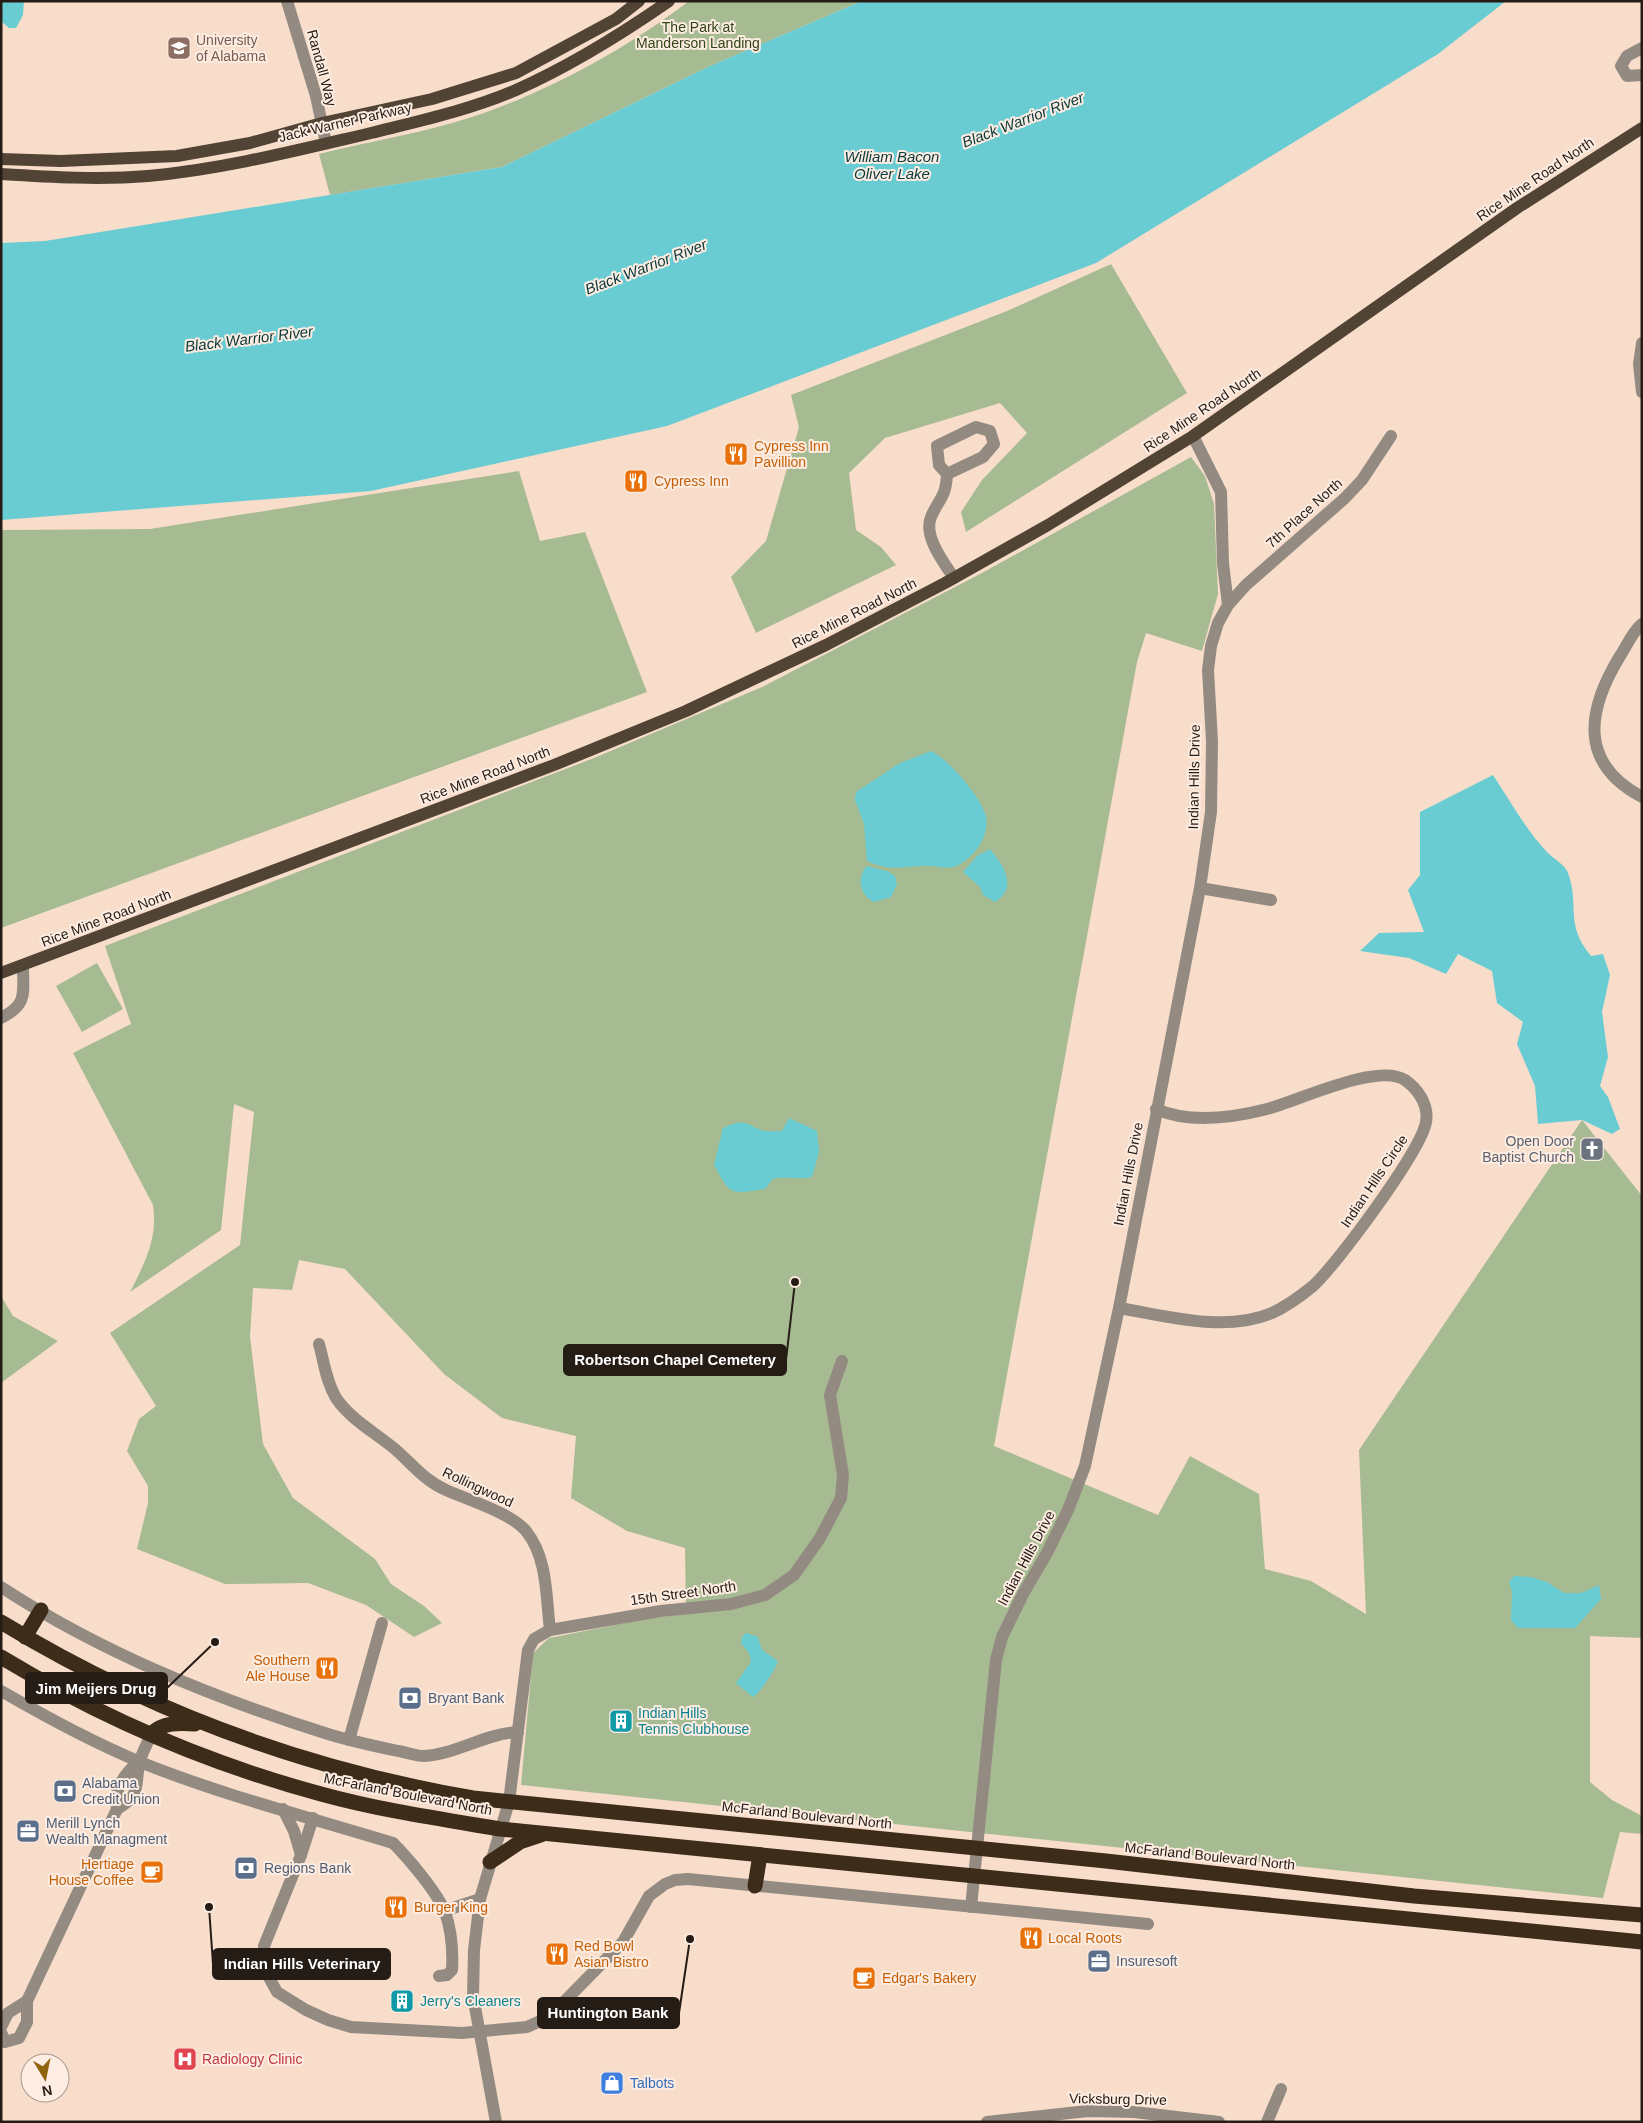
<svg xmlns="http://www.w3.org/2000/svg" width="1643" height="2123" font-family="Arial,sans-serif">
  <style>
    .green { fill: #a7bb92 }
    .water { fill: #69ccd3 }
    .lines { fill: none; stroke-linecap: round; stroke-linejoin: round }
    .minor { stroke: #938b81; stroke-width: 12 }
    .major { stroke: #524434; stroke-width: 12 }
    .highway { stroke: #3c2c19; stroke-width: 15 }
    .labels { text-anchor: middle; stroke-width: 4; stroke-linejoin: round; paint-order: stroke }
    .park-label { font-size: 14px; fill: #304416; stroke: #fdece1 }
    .education-label { font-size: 14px; fill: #785e54; stroke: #fdece1; text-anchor: start }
    .street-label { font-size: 14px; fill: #261c16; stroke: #fdece1 }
    .food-label { font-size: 14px; fill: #c56008; stroke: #fdece1; text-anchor: start }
    .worship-label { font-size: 14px; fill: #5b616d; stroke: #fdece1; text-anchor: end }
    .service-label { font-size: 14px; fill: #4e5e75; stroke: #fdece1; text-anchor: start }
    .culture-label { font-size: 14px; fill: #0d838f; stroke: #fdece1; text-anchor: start }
    .health-label { font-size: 14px; fill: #be3a42; stroke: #fdece1; text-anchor: start }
    .shop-label { font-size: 14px; fill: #366cbe; stroke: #fdece1; text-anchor: start }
    .water-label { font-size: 15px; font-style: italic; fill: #08393c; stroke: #fdece1 }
    .leader { fill: none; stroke: #261c16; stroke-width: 2 }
    .callout-dot { fill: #261c16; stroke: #fdece1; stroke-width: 2 }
    .callout { fill: #261c16; stroke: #261c16; stroke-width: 2 }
    .callout-label { font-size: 15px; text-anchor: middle; font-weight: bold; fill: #fff }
  </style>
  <rect width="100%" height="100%" fill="#f8ddcb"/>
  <g class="green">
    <path d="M689 1H862L710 66 502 167 330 195 319 154C371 141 428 132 478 115 553 89 626 49 689 1Z"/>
    <polygon points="1111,264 1187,393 966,532 961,512 982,480 1027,433 1000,403 885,438 849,473 856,530 881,547 896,565 756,633 731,577 766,541 799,427 791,395 1007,311"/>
    <path d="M1191 457 1205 476 1214 504 1218 594 1202 651 1146 633 1137 662 994 1446 1158 1515 1190 1456 1259 1494 1265 1569 1311 1581 1366 1614 1359 1450 1582 1120 1642 1196V1638L1590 1636V1782L1612 1800 1642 1816V1834L1620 1832 1603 1898 521 1785 533 1653 549 1638 646 1619 686 1614 685 1548 627 1531 571 1498 576 1436 502 1418 444 1374 345 1269 299 1260 292 1290 253 1288 250 1337 263 1444 293 1498 375 1559 391 1584 424 1606 442 1623 414 1637 366 1605 308 1583 225 1584 137 1549 148 1503V1486L127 1451 139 1419 156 1406 110 1333 240 1245 254 1112 234 1104 221 1230 130 1292C145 1263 158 1238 153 1205L73 1053 131 1024 105 946 594 758 762 687 982 573Z"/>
    <polygon points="519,471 540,541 585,532 647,692 1,928 1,530 150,529"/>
    <polygon points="97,963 123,1009 82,1032 56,986"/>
    <polygon points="1,1296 13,1316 58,1341 1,1383"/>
  </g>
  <g class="water">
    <polygon points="2,1 24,1 23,15 16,28 9,28 2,22"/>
    <polygon points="862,1 1506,1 1438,54 1096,263 667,426 371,491 1,520 1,243 45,241 502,167 710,66"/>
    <path d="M931 751C948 759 979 795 985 813 992 833 975 858 956 866 946 870 933 865 922 866 900 867 889 871 867 861L864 824 855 800 856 792 900 763Z"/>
    <path d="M1493 775C1509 799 1526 830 1546 851 1552 858 1565 864 1568 873 1580 906 1564 923 1591 956L1603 954 1610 975 1602 1012 1608 1057 1600 1086 1608 1097 1620 1129 1612 1134 1582 1120 1538 1124 1535 1086 1517 1044 1523 1022 1497 1003 1492 971 1458 954 1446 974 1409 958 1360 951 1379 933 1424 932 1408 890 1420 875V812Z"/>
    <path d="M990 849C1003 865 1019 887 995 902L983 895 980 887 963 872 977 856Z"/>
    <path d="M867 866 887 871 895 876 897 884 891 897 874 902C860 896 856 877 867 866Z"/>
    <path d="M789 1118 817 1131 819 1152 812 1177C798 1180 787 1176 773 1179L765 1189C730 1194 731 1196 714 1165L723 1128C744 1119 742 1122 761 1130 767 1132 775 1131 782 1131Z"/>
    <polygon points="1514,1576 1531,1577 1547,1582 1564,1593 1581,1593 1599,1585 1601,1599 1575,1628 1518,1628 1511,1620 1512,1592 1509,1582"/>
    <path d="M746 1633 758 1637 762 1650 778 1661C776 1669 760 1693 753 1697L736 1683 751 1662 749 1653 741 1643 742 1637Z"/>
  </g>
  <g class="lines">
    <g class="minor">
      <polyline points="287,1 316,96 326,143"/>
      <polyline points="1642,48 1627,56 1621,66 1627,76 1642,75"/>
      <polyline points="1642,343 1639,364 1642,392"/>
      <polyline points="1193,436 1221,492 1223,563 1228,605"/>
      <path d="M947 474 939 465 937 446 976 427 990 431 994 444 983 457 947 474C946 498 939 498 931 517 923 536 944 563 954 578"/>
      <path d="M1642 624C1632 632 1627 646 1620 656 1587 710 1578 763 1642 797"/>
      <polyline points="1200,888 1271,900"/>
      <path d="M1 1018C28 1004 23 994 23 966"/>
      <path d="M1119 1308C1168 1316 1224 1333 1272 1313 1285 1307 1302 1295 1313 1286 1337 1264 1421 1151 1426 1122 1429 1105 1418 1089 1405 1080 1378 1062 1298 1101 1267 1109 1232 1118 1190 1124 1156 1109"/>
      <path d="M319 1344C324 1362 326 1381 336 1398 351 1420 376 1433 396 1450 412 1464 425 1481 446 1490 468 1500 511 1513 526 1531 548 1558 546 1598 550 1630"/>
      <path d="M1 1587C102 1653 214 1698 328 1734 351 1741 374 1746 398 1751 406 1752 415 1756 424 1756 457 1754 484 1734 518 1732"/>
      <path d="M1 1691C46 1717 92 1742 140 1762 222 1795 308 1817 393 1843 408 1858 437 1892 445 1912 451 1929 453 1952 452 1970L447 1975 439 1976"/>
      <polyline points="349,1740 382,1623"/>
      <path d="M117 1809C143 1795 134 1783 140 1761 142 1752 148 1743 151 1734"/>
      <polyline points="283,1809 294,1831 301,1855"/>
      <polyline points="313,1818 301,1855 264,1946 265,1970 277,1992 306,2010 328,2020 351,2027 462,2033 527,2027 549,2017 623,1942 649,1896 665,1884 675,1880 688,1879 1148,1924"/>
      <polyline points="971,1907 996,1660 1002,1637 1023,1594 1047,1553 1068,1510 1085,1466 1119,1308 1200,888 1211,812 1212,741 1208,670 1211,646 1218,623 1228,605 1246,585 1345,498 1362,480 1391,436"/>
      <polyline points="444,1911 480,1899"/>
      <path d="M27 2001 117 1809C114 1787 124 1775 139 1761"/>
      <polyline points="1,2027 8,2013 27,2001 27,2022 19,2038 5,2042 1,2032"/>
      <polyline points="496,2122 473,1996 474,1950 480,1899 509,1802 528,1650 534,1639 550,1630 661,1611 731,1604 765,1595 794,1575 820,1538 841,1498 843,1475 830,1395 842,1361"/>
      <polyline points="987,2122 1088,2111 1134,2112 1219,2122"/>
      <polyline points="1267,2122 1281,2089"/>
    </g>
    <g class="major">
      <polyline points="1,159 61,161 177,156 250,143 322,123 432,99 516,73 616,19 639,1"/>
      <path d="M1 174C50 177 100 180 148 176 224 169 298 150 371 133 419 121 470 110 516 90 570 66 620 35 669 1"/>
      <polyline points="1,973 554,765 686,711 826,645 945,583 1048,525 1193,436 1517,208 1642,128"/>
    </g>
    <g class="highway">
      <path d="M1 1622C147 1711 305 1769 473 1798L1106 1861 1414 1896 1642 1915"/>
      <polyline points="25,1637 41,1610"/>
      <path d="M1 1657C100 1717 210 1764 321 1794 379 1810 440 1819 500 1829L1642 1942"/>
      <path d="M151 1734C163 1722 179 1723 195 1724"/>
      <polyline points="490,1862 520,1842 541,1835"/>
      <polyline points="755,1886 760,1855"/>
    </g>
  </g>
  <defs>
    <g id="university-square" transform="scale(1.25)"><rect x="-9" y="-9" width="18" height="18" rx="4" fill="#8d6e63" stroke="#fdece1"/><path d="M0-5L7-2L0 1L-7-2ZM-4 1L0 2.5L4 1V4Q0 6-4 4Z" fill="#fff"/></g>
    <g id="restaurant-square" transform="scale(1.25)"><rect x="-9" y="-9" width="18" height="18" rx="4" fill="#e8710a" stroke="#fdece1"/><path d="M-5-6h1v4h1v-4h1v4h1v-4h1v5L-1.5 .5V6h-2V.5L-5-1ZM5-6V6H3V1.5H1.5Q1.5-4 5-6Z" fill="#fff"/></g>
    <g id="church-square" transform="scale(1.25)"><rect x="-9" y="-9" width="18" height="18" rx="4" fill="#6b7280" stroke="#fdece1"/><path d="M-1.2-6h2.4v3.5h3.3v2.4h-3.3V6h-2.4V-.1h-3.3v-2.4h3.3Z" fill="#fff"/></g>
    <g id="bank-square" transform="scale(1.25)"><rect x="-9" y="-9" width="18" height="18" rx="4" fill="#5c6f8a" stroke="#fdece1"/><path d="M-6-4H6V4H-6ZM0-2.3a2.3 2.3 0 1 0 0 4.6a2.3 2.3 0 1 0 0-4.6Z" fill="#fff"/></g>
    <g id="building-square" transform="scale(1.25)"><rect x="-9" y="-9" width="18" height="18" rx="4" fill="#0f9aa8" stroke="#fdece1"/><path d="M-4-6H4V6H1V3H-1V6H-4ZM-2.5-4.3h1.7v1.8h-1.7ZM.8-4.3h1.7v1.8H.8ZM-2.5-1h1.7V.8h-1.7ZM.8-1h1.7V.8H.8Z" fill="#fff"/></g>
    <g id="office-square" transform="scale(1.25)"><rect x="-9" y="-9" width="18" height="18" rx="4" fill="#5c6f8a" stroke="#fdece1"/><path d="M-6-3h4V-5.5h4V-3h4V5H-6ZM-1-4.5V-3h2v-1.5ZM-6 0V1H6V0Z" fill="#fff"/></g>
    <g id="cafe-square" transform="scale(1.25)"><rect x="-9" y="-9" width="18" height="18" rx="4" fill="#e8710a" stroke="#fdece1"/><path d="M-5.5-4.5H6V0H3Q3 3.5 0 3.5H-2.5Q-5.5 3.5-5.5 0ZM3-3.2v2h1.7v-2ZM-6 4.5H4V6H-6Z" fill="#fff"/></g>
    <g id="hospital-square" transform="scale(1.25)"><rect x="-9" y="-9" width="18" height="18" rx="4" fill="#e0444e" stroke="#fdece1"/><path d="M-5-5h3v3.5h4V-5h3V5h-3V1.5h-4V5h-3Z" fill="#fff"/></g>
    <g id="shop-square" transform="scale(1.25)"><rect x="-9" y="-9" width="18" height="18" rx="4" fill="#3f7fe0" stroke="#fdece1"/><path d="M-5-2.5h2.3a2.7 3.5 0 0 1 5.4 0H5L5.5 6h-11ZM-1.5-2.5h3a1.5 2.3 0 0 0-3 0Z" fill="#fff"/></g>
  </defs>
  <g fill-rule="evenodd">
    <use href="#university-square" x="179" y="48"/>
    <use href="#restaurant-square" x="736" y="454"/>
    <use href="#restaurant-square" x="636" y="481"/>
    <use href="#church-square" x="1592" y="1149"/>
    <use href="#restaurant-square" x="327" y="1668"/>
    <use href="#bank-square" x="410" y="1698"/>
    <use href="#building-square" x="621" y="1721"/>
    <use href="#bank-square" x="65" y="1791"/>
    <use href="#office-square" x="28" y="1831"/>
    <use href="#bank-square" x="246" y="1868"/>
    <use href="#cafe-square" x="152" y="1872"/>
    <use href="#restaurant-square" x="396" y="1907"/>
    <use href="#restaurant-square" x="1031" y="1938"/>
    <use href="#restaurant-square" x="557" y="1954"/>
    <use href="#office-square" x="1099" y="1961"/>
    <use href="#cafe-square" x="864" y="1978"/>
    <use href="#building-square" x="402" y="2001"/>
    <use href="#hospital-square" x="185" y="2059"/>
    <use href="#shop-square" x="612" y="2083"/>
  </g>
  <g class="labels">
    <g class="park-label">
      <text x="698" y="32">The Park at<tspan x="698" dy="16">Manderson Landing</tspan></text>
    </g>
    <g class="education-label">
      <text x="196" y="45">University<tspan x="196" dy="16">of Alabama</tspan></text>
    </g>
    <g class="street-label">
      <text transform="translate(322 68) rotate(75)" y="5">Randall Way</text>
      <text transform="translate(345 122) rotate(-13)" y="5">Jack Warner Parkway</text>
      <text transform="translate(1535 179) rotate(-34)" y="5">Rice Mine Road North</text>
      <text transform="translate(1202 410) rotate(-34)" y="5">Rice Mine Road North</text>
      <text transform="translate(1304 513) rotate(-42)" y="5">7th Place North</text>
      <text transform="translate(854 613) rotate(-27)" y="5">Rice Mine Road North</text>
      <text transform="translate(485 775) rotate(-21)" y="5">Rice Mine Road North</text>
      <text transform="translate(1194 777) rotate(-89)" y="5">Indian Hills Drive</text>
      <text transform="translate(106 918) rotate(-21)" y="5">Rice Mine Road North</text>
      <text transform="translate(1128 1174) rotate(-79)" y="5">Indian Hills Drive</text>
      <text transform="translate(1374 1181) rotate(-56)" y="5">Indian Hills Circle</text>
      <text transform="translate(478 1487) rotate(25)" y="5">Rollingwood</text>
      <text transform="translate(1026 1558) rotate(-62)" y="5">Indian Hills Drive</text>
      <text transform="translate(683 1593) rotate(-8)" y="5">15th Street North</text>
      <text transform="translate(408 1794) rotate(11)" y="5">McFarland Boulevard North</text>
      <text transform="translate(807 1815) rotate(6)" y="5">McFarland Boulevard North</text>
      <text transform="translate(1210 1856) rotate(6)" y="5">McFarland Boulevard North</text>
      <text transform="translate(1118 2099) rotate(1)" y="5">Vicksburg Drive</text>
    </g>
    <g class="food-label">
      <text x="754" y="451">Cypress Inn<tspan x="754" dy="16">Pavillion</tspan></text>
      <text x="654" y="486">Cypress Inn</text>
      <text x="310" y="1665" text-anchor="end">Southern<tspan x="310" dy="16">Ale House</tspan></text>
      <text x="134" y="1869" text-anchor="end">Hertiage<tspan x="134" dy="16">House Coffee</tspan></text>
      <text x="414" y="1912">Burger King</text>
      <text x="1048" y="1943">Local Roots</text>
      <text x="574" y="1951">Red Bowl<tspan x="574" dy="16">Asian Bistro</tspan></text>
      <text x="882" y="1983">Edgar's Bakery</text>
    </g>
    <g class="worship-label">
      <text x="1574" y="1146">Open Door<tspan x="1574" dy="16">Baptist Church</tspan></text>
    </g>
    <g class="service-label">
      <text x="428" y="1703">Bryant Bank</text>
      <text x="82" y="1788">Alabama<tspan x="82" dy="16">Credit Union</tspan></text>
      <text x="46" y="1828">Merill Lynch<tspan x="46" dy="16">Wealth Managment</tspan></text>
      <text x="264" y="1873">Regions Bank</text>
      <text x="1116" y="1966">Insuresoft</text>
    </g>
    <g class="culture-label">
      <text x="638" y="1718">Indian Hills<tspan x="638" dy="16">Tennis Clubhouse</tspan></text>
      <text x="420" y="2006">Jerry's Cleaners</text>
    </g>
    <g class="health-label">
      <text x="202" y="2064">Radiology Clinic</text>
    </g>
    <g class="shop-label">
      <text x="630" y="2088">Talbots</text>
    </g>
    <g class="water-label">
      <text transform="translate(1023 120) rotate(-21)" y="5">Black Warrior River</text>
      <text x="892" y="162">William Bacon<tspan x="892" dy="17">Oliver Lake</tspan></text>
      <text transform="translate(646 267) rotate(-21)" y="5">Black Warrior River</text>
      <text transform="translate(249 339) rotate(-7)" y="5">Black Warrior River</text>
    </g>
  </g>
  <path class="leader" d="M795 1282L786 1360M215 1642L167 1688M209 1907L213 1964M690 1939L679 2013"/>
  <g class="callout-dot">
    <circle cx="795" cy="1282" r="5"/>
    <circle cx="215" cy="1642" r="5"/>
    <circle cx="209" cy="1907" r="5"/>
    <circle cx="690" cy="1939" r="5"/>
  </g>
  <g class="callout">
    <rect x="564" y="1345" width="222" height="30" rx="5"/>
    <rect x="26" y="1673" width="141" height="30" rx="5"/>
    <rect x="213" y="1949" width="177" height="30" rx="5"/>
    <rect x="538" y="1998" width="141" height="30" rx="5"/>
  </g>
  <g class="callout-label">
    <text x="675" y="1365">Robertson Chapel Cemetery</text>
    <text x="96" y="1694">Jim Meijers Drug</text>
    <text x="302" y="1969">Indian Hills Veterinary</text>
    <text x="608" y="2018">Huntington Bank</text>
  </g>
  <rect width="1643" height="2123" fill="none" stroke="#261c16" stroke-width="5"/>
  <g transform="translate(45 2078) rotate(170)"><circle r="24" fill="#fdece1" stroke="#a79990"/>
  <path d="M0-4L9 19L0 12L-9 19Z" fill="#90640d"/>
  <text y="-8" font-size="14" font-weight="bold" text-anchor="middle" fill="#261c16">N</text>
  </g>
</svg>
